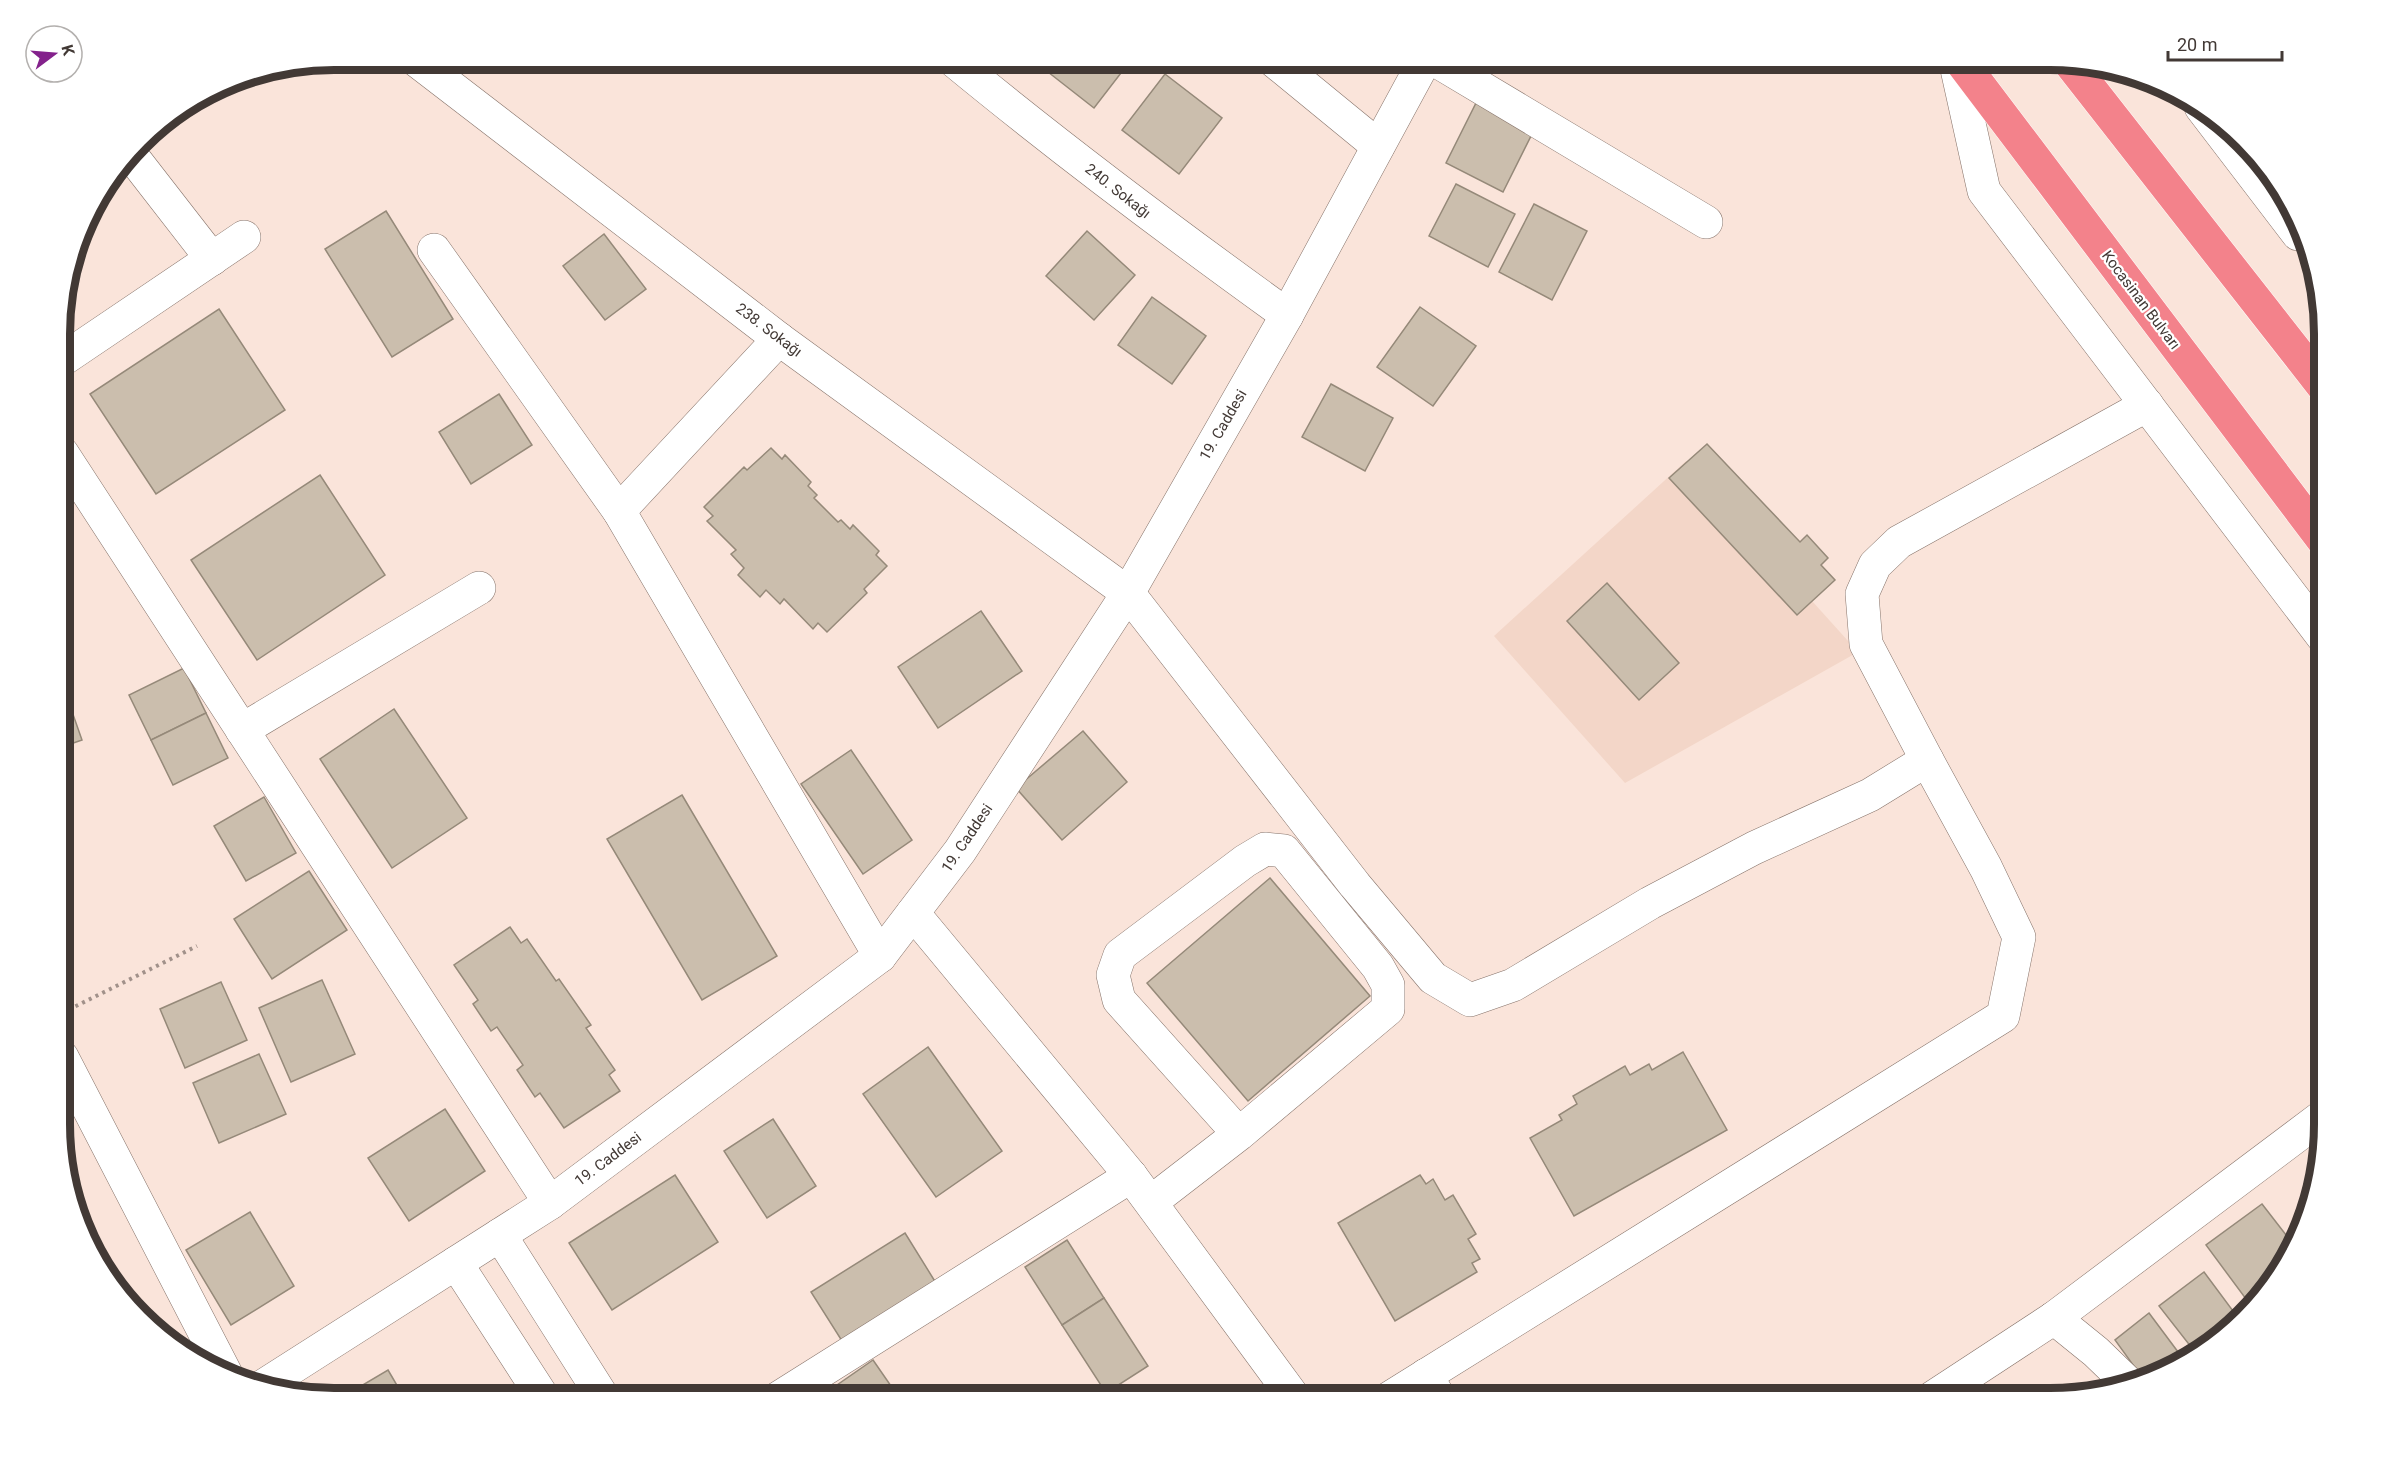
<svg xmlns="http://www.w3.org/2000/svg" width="2384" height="1459" font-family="Roboto,sans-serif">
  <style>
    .built { fill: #f3d6c8 }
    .building { fill: #cbbead; stroke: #958979; stroke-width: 1.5 }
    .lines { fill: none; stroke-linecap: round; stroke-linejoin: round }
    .minor-casing { stroke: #86736a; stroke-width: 34 }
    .highway-casing { stroke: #fff; stroke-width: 34 }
    .path { stroke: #a1918a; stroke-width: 4; stroke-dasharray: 3 4.5; stroke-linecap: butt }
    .minor { stroke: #fff; stroke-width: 33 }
    .highway { stroke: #f3828b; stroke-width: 33 }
    .labels { text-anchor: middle; stroke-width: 4.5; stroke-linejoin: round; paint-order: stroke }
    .street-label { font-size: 15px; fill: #423935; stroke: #fff }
    .rim { fill: none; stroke: #423935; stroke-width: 8 }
  </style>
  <rect width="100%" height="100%" fill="#fae4da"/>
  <polygon class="built" points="1686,461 1858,652 1625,783 1494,636"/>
  <g class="building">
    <polygon points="1043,60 1131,60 1094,108 1039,65"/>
    <polygon points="1165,74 1222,118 1179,174 1122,130"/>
    <polygon points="1477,101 1534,130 1503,192 1446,163"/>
    <polygon points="1456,184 1515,214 1488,267 1429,236"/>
    <polygon points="1534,204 1587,231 1552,300 1499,272"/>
    <polygon points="386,211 453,319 392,357 325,249"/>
    <polygon points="1087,231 1135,275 1094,320 1046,276"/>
    <polygon points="604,234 646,289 605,320 563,266"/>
    <polygon points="1152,297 1206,336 1172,384 1118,345"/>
    <polygon points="1420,307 1476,346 1433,406 1377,367"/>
    <polygon points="219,309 285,410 156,494 90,394"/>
    <polygon points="1331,384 1393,418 1365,471 1302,437"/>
    <polygon points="499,394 532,445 471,484 439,432"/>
    <polygon points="1707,444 1800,542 1807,535 1828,558 1821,565 1835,580 1797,615 1669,478"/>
    <polygon points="771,448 782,459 785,455 811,482 808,486 817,495 814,498 838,522 841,520 850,529 853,525 879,551 876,555 887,566 864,589 867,593 827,632 818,623 813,629 784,599 780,604 766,590 760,597 738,575 744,568 731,554 736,550 707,521 713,516 704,507 744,467 747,470"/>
    <polygon points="320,475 385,575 257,660 191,560"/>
    <polygon points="1607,583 1679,663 1639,700 1567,621"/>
    <polygon points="981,611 1022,671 938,728 898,667"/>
    <polygon points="184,668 206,713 151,740 129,695"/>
    <polygon points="62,683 82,740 62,747"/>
    <polygon points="394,709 467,818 392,868 320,759"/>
    <polygon points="206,713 228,758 173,785 151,740"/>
    <polygon points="1083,731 1127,782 1062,840 1016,788"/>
    <polygon points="851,750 912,840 863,874 801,784"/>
    <polygon points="682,795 777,956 702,1000 607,839"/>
    <polygon points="264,797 296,853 246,881 214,826"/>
    <polygon points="309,871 347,930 272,979 234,919"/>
    <polygon points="1270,878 1370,996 1248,1101 1147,983"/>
    <polygon points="510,927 521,943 527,939 556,981 559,979 591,1025 586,1028 615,1070 609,1075 620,1091 564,1128 540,1093 535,1097 517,1070 523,1065 497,1027 491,1031 473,1004 478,1000 454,965"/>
    <polygon points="322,980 355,1054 291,1082 259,1008"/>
    <polygon points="221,982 247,1040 185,1068 160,1009"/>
    <polygon points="928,1047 1002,1151 936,1197 863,1094"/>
    <polygon points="1683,1052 1727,1130 1574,1216 1530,1138 1562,1120 1559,1115 1577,1104 1573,1096 1625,1066 1630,1075 1649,1064 1652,1070"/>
    <polygon points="259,1054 286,1114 219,1143 193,1083"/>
    <polygon points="445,1109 485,1171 409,1221 368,1158"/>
    <polygon points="773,1119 816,1186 767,1218 724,1151"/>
    <polygon points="675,1175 718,1242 612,1310 569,1243"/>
    <polygon points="1420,1175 1426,1184 1433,1179 1445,1200 1453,1195 1476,1234 1468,1239 1480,1259 1472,1263 1477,1272 1395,1321 1338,1223"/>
    <polygon points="2262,1204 2293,1244 2287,1262 2276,1276 2246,1299 2206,1245"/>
    <polygon points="250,1212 294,1286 231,1325 186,1250"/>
    <polygon points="905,1233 936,1283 842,1341 811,1292"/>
    <polygon points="1067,1240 1104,1298 1062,1325 1025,1267"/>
    <polygon points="2204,1272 2239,1319 2195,1352 2159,1306"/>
    <polygon points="1104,1298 1148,1366 1106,1393 1062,1325"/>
    <polygon points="2149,1313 2184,1360 2178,1365 2141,1376 2115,1340"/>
    <polygon points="873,1360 900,1399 832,1399 827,1392"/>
    <polygon points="388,1370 405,1399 339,1399"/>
    <polygon points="1209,1388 1216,1399 1192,1399"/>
  </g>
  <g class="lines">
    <g class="minor-casing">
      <g id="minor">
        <polyline points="416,60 779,339 1128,593 1355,885 1433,978 1470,1000 1513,985 1650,903 1754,848 1870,795 1927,760 1986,868 2019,937 2003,1016 1388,1399"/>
        <path d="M953 60C1061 149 1173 233 1287 315"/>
        <polyline points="1273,60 1378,146"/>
        <polyline points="1435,60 1706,222"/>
        <polyline points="1955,60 1984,191 2323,637"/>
        <polyline points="2201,107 2298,234"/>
        <polyline points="132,156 212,259"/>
        <polyline points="434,250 619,511 880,956"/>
        <polyline points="62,360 244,237"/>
        <polyline points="62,453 550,1203"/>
        <polyline points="619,511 779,339"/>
        <polyline points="242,730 479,588"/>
        <polyline points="1927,760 1866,644 1862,594 1875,565 1899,542 2147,405"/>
        <polyline points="913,913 1131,1176 1295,1399"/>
        <polyline points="62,1057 226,1374"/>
        <polyline points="1151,1202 1239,1134 1388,1009 1388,985 1378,967 1284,851 1265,849 1245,861 1120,955 1113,975 1119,1000 1239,1134"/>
        <polyline points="500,1235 604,1399"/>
        <polyline points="456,1263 544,1399"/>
        <polyline points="2054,1318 2096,1352 2126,1381"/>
        <polyline points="1426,1375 1440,1399"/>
        <polyline points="260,1388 550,1203 880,956 960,851 1128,593 1287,315 1425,60"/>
        <polyline points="1932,1398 2054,1318 2323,1116"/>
        <polyline points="777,1399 1131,1176"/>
      </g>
    </g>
    <g class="highway-casing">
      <g id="highway">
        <polyline points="1960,60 2323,540"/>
        <polyline points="2070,63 2323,386"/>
      </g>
    </g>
    <polyline class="path" points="62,1013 197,946"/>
    <use href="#minor" class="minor"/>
    <use href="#highway" class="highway"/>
  </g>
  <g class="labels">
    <g class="street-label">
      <text transform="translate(1118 191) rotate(38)" y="5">240. Sokağı</text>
      <text transform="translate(2141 300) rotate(53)" y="5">Kocasinan Bulvarı</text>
      <text transform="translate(769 330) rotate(37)" y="5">238. Sokağı</text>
      <text transform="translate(1223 425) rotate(-60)" y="5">19. Caddesi</text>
      <text transform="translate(967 838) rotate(-56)" y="5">19. Caddesi</text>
      <text transform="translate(608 1159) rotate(-37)" y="5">19. Caddesi</text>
    </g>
  </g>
  <path d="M0 0H2384V1459H0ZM334 70H2050A264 264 0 0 1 2314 334V1124A264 264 0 0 1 2050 1388H334A264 264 0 0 1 70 1124V334A264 264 0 0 1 334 70Z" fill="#fff" fill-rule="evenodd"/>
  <path class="rim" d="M334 70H2050A264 264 0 0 1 2314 334V1124A264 264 0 0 1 2050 1388H334A264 264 0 0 1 70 1124V334A264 264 0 0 1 334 70Z"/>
  <g transform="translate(54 54) rotate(74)"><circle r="28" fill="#ffffff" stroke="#b3b0ae" stroke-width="1.5"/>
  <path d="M0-4.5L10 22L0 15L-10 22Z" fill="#84228c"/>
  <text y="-9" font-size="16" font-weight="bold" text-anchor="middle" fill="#423935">K</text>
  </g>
  <path d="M2168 51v9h114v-9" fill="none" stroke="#423935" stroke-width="3"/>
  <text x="2177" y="51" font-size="18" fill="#423935" stroke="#ffffff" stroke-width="4.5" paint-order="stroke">20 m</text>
</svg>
